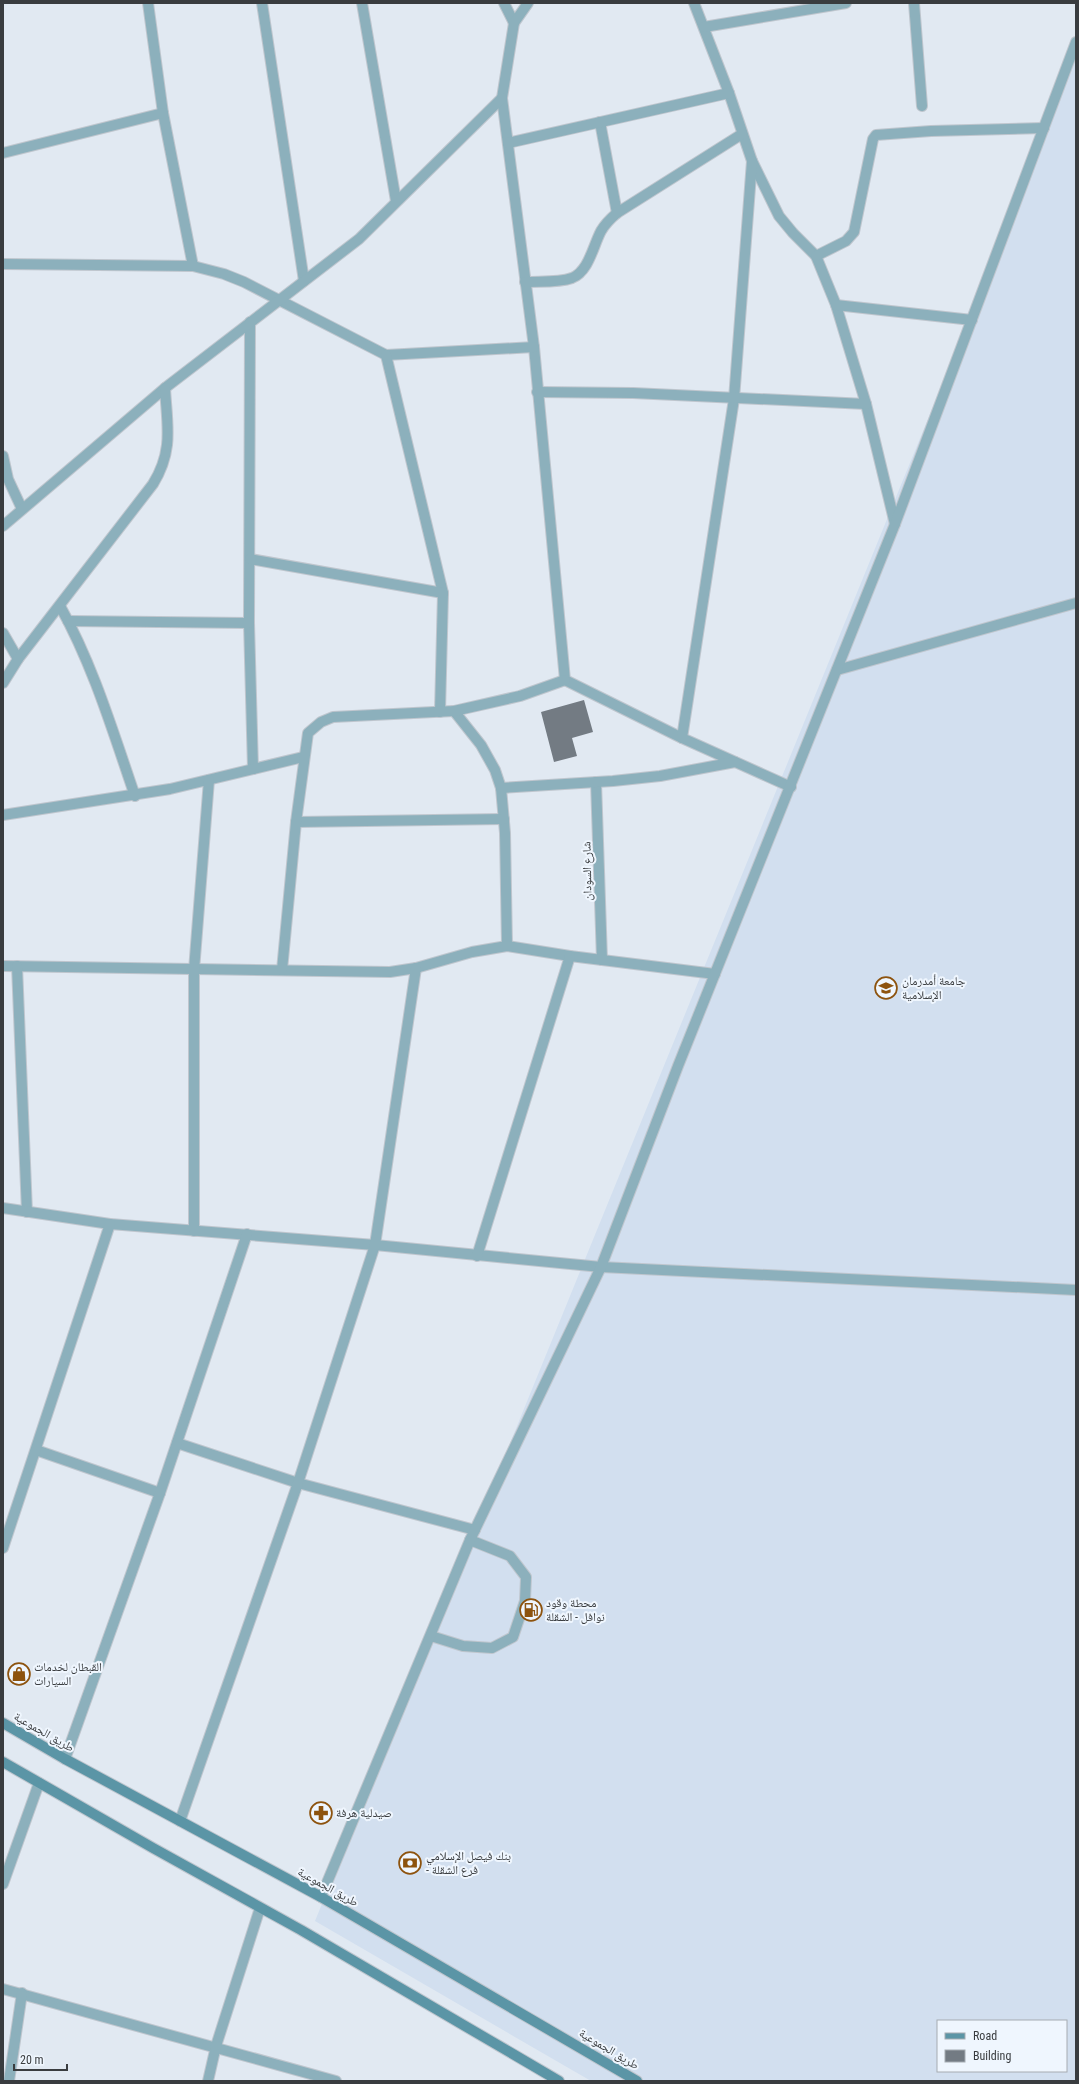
<svg xmlns="http://www.w3.org/2000/svg" width="1079" height="2084" font-family="'Roboto Condensed','Noto Naskh Arabic',sans-serif">
  <style>
    .built { fill: #d2dfef; fill-rule: evenodd }
    .building { fill: #737b83 }
    .lines { fill: none; stroke-linecap: round; stroke-linejoin: round }
    .lane-casing { stroke: #bfc6ce; stroke-width: 12 }
    .street-casing { stroke: #bfc6ce; stroke-width: 12 }
    .secondary-casing { stroke: #bfc6ce; stroke-width: 12 }
    .lane { stroke: #8cb0bc; stroke-width: 10 }
    .street { stroke: #8cb0bc; stroke-width: 10 }
    .secondary { stroke: #5b95a6; stroke-width: 10 }
    .labels { text-anchor: middle; stroke-width: 4; stroke-linejoin: round; paint-order: stroke }
    .street-label { font-size: 12px; fill: #393c3f; stroke: #eff6fe }
    .poi-label { font-size: 12px; fill: #393c3f; stroke: #eff6fe; text-anchor: start }
  </style>
  <rect width="100%" height="100%" fill="#e1e9f2"/>
  <path class="built" d="M1076 56V2081H591L315 1921ZM938 2021H1066V2071H938Z"/>
  <polygon class="building" points="584,700 593,732 572,738 577,756 554,762 541,712"/>
  <g class="lines">
    <g class="lane-casing">
      <g id="lane">
        <polyline points="837,670 1076,603"/>
        <polyline points="601,1267 1076,1290"/>
        <polyline points="431,1636 463,1646 492,1648 513,1637 525,1601 526,1577 510,1556 470,1540"/>
      </g>
    </g>
    <g class="street-casing">
      <g id="street">
        <polyline points="148,3 163,113 193,266"/>
        <polyline points="262,3 304,281"/>
        <polyline points="362,3 396,201"/>
        <polyline points="504,3 514,23"/>
        <polyline points="528,3 514,23 502,98 534,347 565,680 682,738"/>
        <polyline points="694,3 729,93 752,161 779,216 793,233 816,256 836,305 866,404 895,524"/>
        <polyline points="914,3 922,106"/>
        <polyline points="704,27 846,3"/>
        <polyline points="600,122 617,213"/>
        <polyline points="508,143 729,93"/>
        <polyline points="3,153 163,113"/>
        <polyline points="752,161 734,399 682,738 791,787"/>
        <polyline points="816,256 846,241 854,232 873,139 876,135 931,131 1044,128"/>
        <polyline points="3,264 193,266 224,274 244,282 386,355 534,347"/>
        <path d="M525 282C539 281 558 283 572 278 589 271 593 246 601 231 605 224 610 219 617 213L742 134"/>
        <polyline points="836,305 972,320"/>
        <polyline points="250,322 249,623 253,769"/>
        <polyline points="386,355 443,593 440,712"/>
        <polyline points="537,392 633,393 866,404"/>
        <polyline points="3,456 8,479 22,509"/>
        <polyline points="3,526 165,388 359,239 502,98"/>
        <polyline points="250,559 443,593"/>
        <path d="M60 606C93 665 113 732 135 796"/>
        <polyline points="68,621 249,623"/>
        <polyline points="3,633 18,659"/>
        <path d="M3 683 18 659 153 484C174 450 167 425 165 388"/>
        <polyline points="454,711 481,745 495,770 501,788 505,833 507,946"/>
        <polyline points="596,782 602,960"/>
        <polyline points="501,788 613,781 660,776 735,762"/>
        <polyline points="3,815 170,789 303,757"/>
        <polyline points="296,822 504,819"/>
        <polyline points="3,966 390,972 416,968 472,952 507,946 570,956 715,974"/>
        <polyline points="17,966 27,1212"/>
        <polyline points="282,970 296,822 308,733 321,722 333,717 454,711 520,696 565,680"/>
        <polyline points="3,1208 110,1224 375,1245 601,1267"/>
        <polyline points="194,1231 194,970 209,780"/>
        <polyline points="477,1256 570,956"/>
        <polyline points="177,1443 298,1483 475,1530"/>
        <polyline points="36,1450 160,1493"/>
        <polyline points="3,1548 110,1224"/>
        <polyline points="65,1759 160,1493 247,1234"/>
        <polyline points="180,1821 298,1483 375,1245 416,968"/>
        <polyline points="3,1884 39,1783"/>
        <polyline points="321,1897 470,1540 601,1267 678,1066 895,524 1076,42"/>
        <polyline points="3,1989 336,2081"/>
        <polyline points="9,2081 22,1993"/>
        <polyline points="208,2081 216,2046 260,1908"/>
      </g>
    </g>
    <g class="secondary-casing">
      <g id="secondary">
        <polyline points="3,1723 65,1759 321,1897 637,2081"/>
        <polyline points="3,1762 153,1848 301,1930 559,2081"/>
      </g>
    </g>
    <use href="#lane" class="lane"/>
    <use href="#street" class="street"/>
    <use href="#secondary" class="secondary"/>
  </g>
  <defs>
    <g id="university-ring" transform="scale(1.15)"><circle r="9.5" fill="#eff6fe" stroke="#8d530e" stroke-width="1.5"/><path d="M0-5L7-2L0 1L-7-2ZM-4 1L0 2.5L4 1V4Q0 6-4 4Z" fill="#8d530e"/></g>
    <g id="fuel-ring" transform="scale(1.15)"><circle r="9.5" fill="#eff6fe" stroke="#8d530e" stroke-width="1.5"/><path d="M-5.5-6h7V0h2V4h1.3V-2.5L3-4.5l.8-.8L6-3V5H2.5V1h-1V6h-7ZM-4.2-4.7v3.2H.2V-4.7Z" fill="#8d530e"/></g>
    <g id="shop-ring" transform="scale(1.15)"><circle r="9.5" fill="#eff6fe" stroke="#8d530e" stroke-width="1.5"/><path d="M-5-2.5h2.3a2.7 3.5 0 0 1 5.4 0H5L5.5 6h-11ZM-1.5-2.5h3a1.5 2.3 0 0 0-3 0Z" fill="#8d530e"/></g>
    <g id="pharmacy-ring" transform="scale(1.15)"><circle r="9.5" fill="#eff6fe" stroke="#8d530e" stroke-width="1.5"/><path d="M-2-6h4v4h4v4h-4v4h-4v-4h-4v-4h4Z" fill="#8d530e"/></g>
    <g id="bank-ring" transform="scale(1.15)"><circle r="9.5" fill="#eff6fe" stroke="#8d530e" stroke-width="1.5"/><path d="M-6-4H6V4H-6ZM0-2.3a2.3 2.3 0 1 0 0 4.6a2.3 2.3 0 1 0 0-4.6Z" fill="#8d530e"/></g>
  </defs>
  <g fill-rule="evenodd">
    <use href="#university-ring" x="886" y="988"/>
    <use href="#fuel-ring" x="531" y="1610"/>
    <use href="#shop-ring" x="19" y="1674"/>
    <use href="#pharmacy-ring" x="321" y="1813"/>
    <use href="#bank-ring" x="410" y="1863"/>
  </g>
  <g class="labels">
    <g class="street-label">
      <text transform="translate(587 871) rotate(-91)" y="4">شارع السودان</text>
      <text transform="translate(44 1732) rotate(30)" y="4">طريق الجموعية</text>
      <text transform="translate(328 1887) rotate(29)" y="4">طريق الجموعية</text>
      <text transform="translate(609 2049) rotate(31)" y="4">طريق الجموعية</text>
    </g>
    <g class="poi-label">
      <text x="902" y="985">جامعة أمدرمان<tspan x="902" dy="14">الإسلامية</tspan></text>
      <text x="546" y="1607">محطة وقود<tspan x="546" dy="14">نوافل - الشقلة</tspan></text>
      <text x="34" y="1671">القبطان لخدمات<tspan x="34" dy="14">السيارات</tspan></text>
      <text x="336" y="1817">صيدلية هرفة</text>
      <text x="426" y="1860">بنك فيصل الإسلامي<tspan x="426" dy="14">- فرع الشقلة</tspan></text>
    </g>
  </g>
  <rect width="1079" height="2084" fill="none" stroke="#393c3f" stroke-width="8"/>
  <rect x="937" y="2020" width="130" height="52" fill="#eff6fe" stroke="#a6acb2"/>
  <rect x="945" y="2033" width="20" height="6" fill="#5b95a6" stroke="#a6acb2"/>
  <text x="973" y="2040" font-size="12" fill="#393c3f">Road</text>
  <rect x="945" y="2050" width="20" height="12" fill="#737b83" stroke="#a6acb2"/>
  <text x="973" y="2060" font-size="12" fill="#393c3f">Building</text>
  <path d="M14 2064v6h53v-6" fill="none" stroke="#393c3f" stroke-width="2"/>
  <text x="20" y="2064" font-size="12" fill="#393c3f" stroke="#eff6fe" stroke-width="3" paint-order="stroke">20 m</text>
</svg>
